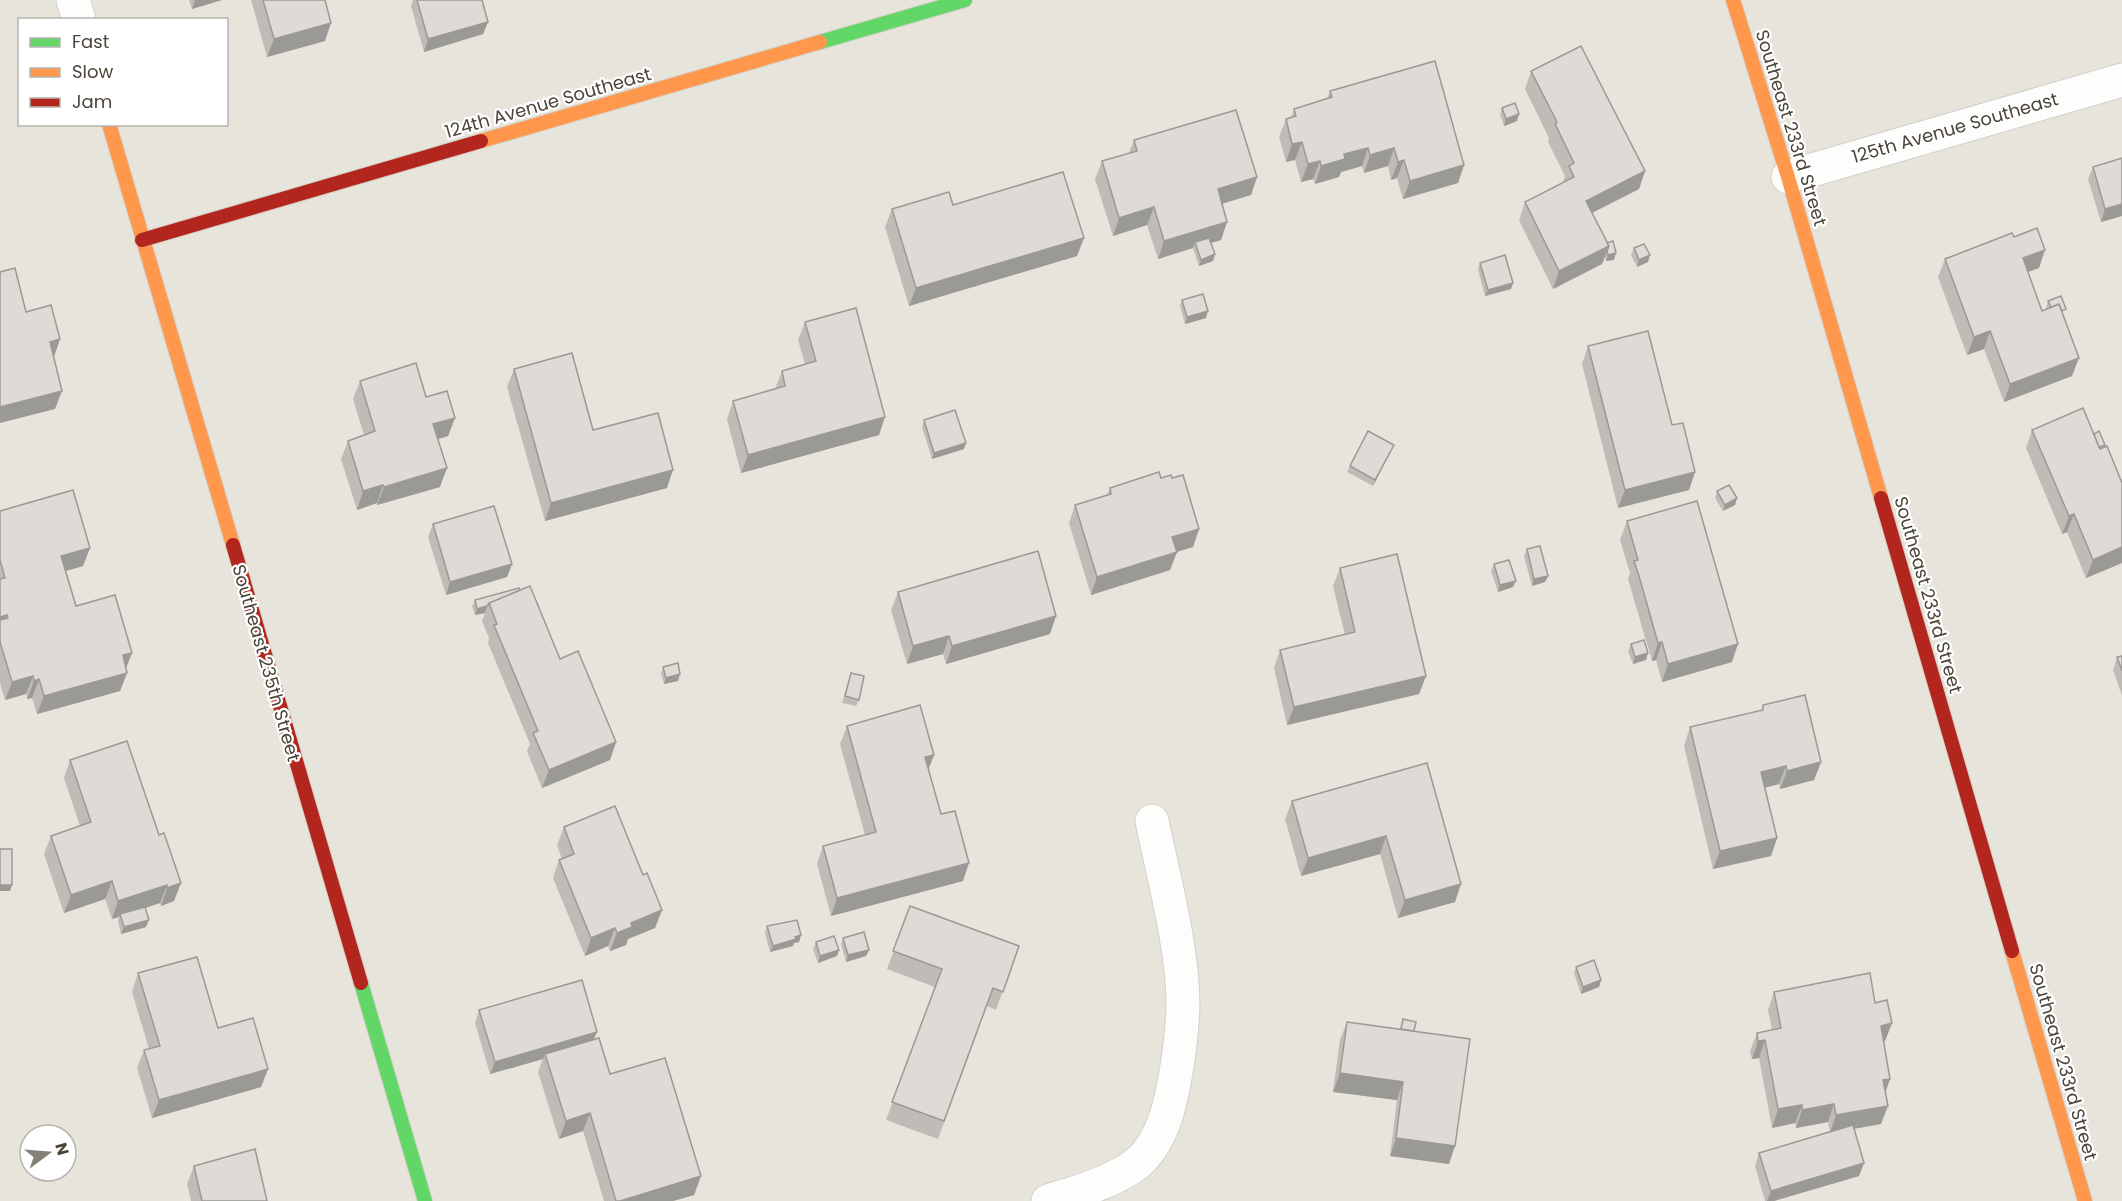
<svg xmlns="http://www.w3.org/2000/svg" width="2122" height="1201" font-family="Poppins,sans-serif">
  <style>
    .residential { fill: #e7e4dc; fill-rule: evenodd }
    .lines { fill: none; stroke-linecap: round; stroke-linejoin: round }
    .street-casing { stroke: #d2d0cb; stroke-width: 35 }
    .fast-casing { stroke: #d3cfc5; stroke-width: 16 }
    .slow-casing { stroke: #d3cfc5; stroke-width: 16 }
    .jam-casing { stroke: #d3cfc5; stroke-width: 16 }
    .street { stroke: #fdfdfc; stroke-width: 33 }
    .fast { stroke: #63d668; stroke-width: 14 }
    .slow { stroke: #ff974d; stroke-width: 14 }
    .jam { stroke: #b3261e; stroke-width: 14 }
    .wall { fill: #bfbcb8 }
    .shaded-wall { fill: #9b9996 }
    .building { fill: #dedbd6; stroke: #9b9996; stroke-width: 1.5 }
    .labels { text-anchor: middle; stroke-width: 4.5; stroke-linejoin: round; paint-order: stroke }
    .street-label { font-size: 18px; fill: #4b4439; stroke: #fff }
  </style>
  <rect width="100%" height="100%" fill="#f4f2ee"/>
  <path class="residential" d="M0 0H2122V1201H0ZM20 20H226V124H20ZM30 1135H66V1171H30Z"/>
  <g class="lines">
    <g class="street-casing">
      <g id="street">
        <polyline points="73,0 79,20"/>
        <polyline points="1788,177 2122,80"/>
        <path d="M1048 1201C1077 1192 1121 1180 1143 1158 1162 1137 1169 1110 1174 1083 1179 1058 1182 1032 1183 1006 1183 948 1164 879 1152 821"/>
      </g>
    </g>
    <g class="fast-casing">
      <g id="fast">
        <polyline points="820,42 965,0"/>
        <polyline points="361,983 425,1201"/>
      </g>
    </g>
    <g class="slow-casing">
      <g id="slow">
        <polyline points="1733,0 1788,177 1881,498"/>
        <polyline points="109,124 233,545"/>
        <polyline points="481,141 820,42"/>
        <polyline points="2012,951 2085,1201"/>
      </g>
    </g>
    <g class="jam-casing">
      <g id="jam">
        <polyline points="142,240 481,141"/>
        <polyline points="1881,498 2012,951"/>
        <polyline points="233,545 361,983"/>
      </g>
    </g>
    <use href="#street" class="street"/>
    <use href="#fast" class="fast"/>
    <use href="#slow" class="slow"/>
    <use href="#jam" class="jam"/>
  </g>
  <g class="wall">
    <polygon points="189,0 222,0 192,9"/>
    <polygon points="251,0 325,0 325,41 267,57"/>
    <polygon points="413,0 482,0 488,22 483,34 424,52 411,6"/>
    <polygon points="1531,71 1645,171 1639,189 1592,213 1614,260 1606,261 1605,257 1602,264 1553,289 1519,220 1525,202 1563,183 1565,176 1548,142 1549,138 1525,89"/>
    <polygon points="1330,91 1464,165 1458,183 1403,199 1397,178 1391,180 1388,166 1364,173 1362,166 1341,172 1339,177 1315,184 1313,179 1301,182 1295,160 1286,162 1279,137 1286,119 1291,118 1294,109 1327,98"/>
    <polygon points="1502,108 1517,121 1504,126 1500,114"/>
    <polygon points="1134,140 1257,177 1251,195 1222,204 1227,222 1221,240 1211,243 1215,254 1213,261 1199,266 1193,248 1158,259 1147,225 1113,236 1095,179 1102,161 1129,153"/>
    <polygon points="2122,158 2122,216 2101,222 2088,179 2093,167"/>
    <polygon points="953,205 1077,256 909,306 885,227 892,209"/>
    <polygon points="2014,237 2039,268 2028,272 2042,311 2046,309 2046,308 2048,301 2063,315 2072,376 2004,402 1984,349 1967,355 1938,277 1945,259"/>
    <polygon points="1634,248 1648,262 1637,267 1631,255"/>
    <polygon points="1480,263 1513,283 1511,289 1485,296 1478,269"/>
    <polygon points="1182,300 1206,318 1185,324 1180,306"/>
    <polygon points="805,322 879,435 741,473 727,419 733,401 775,389 782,371 805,364 798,340"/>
    <polygon points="1588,346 1695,472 1689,490 1618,508 1582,364"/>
    <polygon points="514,369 593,430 667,488 545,521 507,387"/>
    <polygon points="360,381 426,397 455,418 448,436 438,439 440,487 377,505 377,503 357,510 341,459 348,441 364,435 353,399"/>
    <polygon points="924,420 964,449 932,459 922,427"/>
    <polygon points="2032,430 2094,434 2104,447 2122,483 2122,563 2086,578 2067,532 2062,534 2026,448"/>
    <polygon points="1391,451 1373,486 1347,472 1350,466"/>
    <polygon points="1161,478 1172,478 1199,529 1193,547 1177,552 1170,570 1091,595 1069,523 1075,505 1107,495 1110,488"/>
    <polygon points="1717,491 1737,498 1735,505 1723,511 1715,498"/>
    <polygon points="0,511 83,566 66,571 76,606 126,668 127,673 120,691 37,714 32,698 27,699 26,694 5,700 0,683"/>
    <polygon points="1627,521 1732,662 1662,682 1656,660 1652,661 1628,579 1630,573 1620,540"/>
    <polygon points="433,524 512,564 507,577 446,595 428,537"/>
    <polygon points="1527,549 1548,576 1545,582 1532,586 1524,556"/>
    <polygon points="1494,564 1513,587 1498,592 1491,571"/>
    <polygon points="1340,568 1426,676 1419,694 1287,725 1274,668 1280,650 1345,635 1333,586"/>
    <polygon points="520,590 560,659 616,742 610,760 542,788 527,751 530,744 488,643 489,638 482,621 485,613 475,615 472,606 475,600"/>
    <polygon points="898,592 1050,634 946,664 943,654 907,664 891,610"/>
    <polygon points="1631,644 1646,660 1633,664 1628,651"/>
    <polygon points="2122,656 2122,696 2113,670 2117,657"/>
    <polygon points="663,667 678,681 664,684 661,674"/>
    <polygon points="851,673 859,700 856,706 842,703"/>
    <polygon points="1763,705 1821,762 1814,780 1780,789 1779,784 1765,788 1777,838 1771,856 1713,869 1684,746 1690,727 1761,711"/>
    <polygon points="847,726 934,755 928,769 941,814 963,881 831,916 817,864 823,846 865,835 840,744"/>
    <polygon points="127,741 174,901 161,906 160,903 145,908 146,927 121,934 118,921 119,917 112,919 105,899 64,913 44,854 51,836 80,826 64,778 70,760"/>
    <polygon points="1427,763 1455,902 1398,918 1380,854 1301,876 1285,819 1292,801"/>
    <polygon points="564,827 643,875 662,910 655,928 628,939 626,945 610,951 608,946 585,956 553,878 559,860 562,859 557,845"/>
    <polygon points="910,906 1019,946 996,1010 987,1006 938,1139 886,1120 935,987 887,969"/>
    <polygon points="767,926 801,935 799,942 794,943 793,946 770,952 765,933"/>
    <polygon points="843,938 869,950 866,956 846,962 841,944"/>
    <polygon points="816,942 839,950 837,956 818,963 813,949"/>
    <polygon points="1576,967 1601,980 1599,987 1581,994 1574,973"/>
    <polygon points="138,973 218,1028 268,1069 261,1087 152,1118 137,1068 144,1050 149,1049 132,992"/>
    <polygon points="1774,992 1875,1003 1892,1023 1885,1041 1884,1042 1885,1092 1881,1124 1854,1129 1859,1176 1774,1201 1765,1201 1755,1166 1759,1153 1830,1132 1828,1122 1796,1128 1795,1123 1772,1128 1759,1058 1752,1059 1750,1051 1757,1033 1772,1030 1768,1010"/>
    <polygon points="479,1010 594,1039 610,1074 701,1176 694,1195 673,1201 604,1201 583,1131 559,1139 538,1072 543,1059 490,1074 475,1023"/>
    <polygon points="1403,1019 1414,1031 1449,1164 1390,1156 1397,1100 1333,1092 1340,1040 1347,1022 1400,1029"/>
    <polygon points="194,1166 267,1201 191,1201 187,1184"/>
  </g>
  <g class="shaded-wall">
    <polygon points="195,0 222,0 192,9"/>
    <polygon points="488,22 483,34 424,52 428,39"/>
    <polygon points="331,23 325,41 267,57 274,39"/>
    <polygon points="1519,114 1517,121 1504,126 1506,119"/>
    <polygon points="1302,142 1295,160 1286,162 1292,144"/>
    <polygon points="1368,148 1362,166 1341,172 1339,177 1315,184 1321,166 1344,154"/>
    <polygon points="1394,148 1388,166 1364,173 1370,155"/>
    <polygon points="1404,160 1397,178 1391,180 1398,162"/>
    <polygon points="1320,161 1313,179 1301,182 1308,164"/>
    <polygon points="1464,165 1458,183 1403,199 1410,181"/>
    <polygon points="1645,171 1639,189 1580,219 1586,201"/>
    <polygon points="1257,177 1251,195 1211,207 1218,189"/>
    <polygon points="2122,204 2122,216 2101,222 2105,209"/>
    <polygon points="1154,207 1147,225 1113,236 1119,218"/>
    <polygon points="1227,222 1221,240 1197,247 1195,242 1193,248 1158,259 1164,241"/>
    <polygon points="1084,238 1077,256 909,306 916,288"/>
    <polygon points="1609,246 1602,264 1553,289 1559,271"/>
    <polygon points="2045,250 2039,268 2016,276 2023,258"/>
    <polygon points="1616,253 1614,260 1606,261 1608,255"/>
    <polygon points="1215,254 1213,261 1199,266 1201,260"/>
    <polygon points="1650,255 1648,262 1637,267 1639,260"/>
    <polygon points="1513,283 1511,289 1485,296 1488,290"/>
    <polygon points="1208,311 1206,318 1185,324 1187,317"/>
    <polygon points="1990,331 1984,349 1967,355 1974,337"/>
    <polygon points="60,339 54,357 50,342"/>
    <polygon points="2079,358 2072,376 2004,402 2010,384"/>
    <polygon points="62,391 55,409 0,423 0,407"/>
    <polygon points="885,417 879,435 741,473 748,455"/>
    <polygon points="455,418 448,436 427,442 433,424"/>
    <polygon points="966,443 964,449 932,459 934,453"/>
    <polygon points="1394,445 1391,451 1373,486 1375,480"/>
    <polygon points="447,468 440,487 377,505 384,487"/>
    <polygon points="673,470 667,488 545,521 551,503"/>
    <polygon points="1695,472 1689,490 1618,508 1625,490"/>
    <polygon points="383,485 377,503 357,510 363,491"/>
    <polygon points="1737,498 1735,505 1723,511 1725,505"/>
    <polygon points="2074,514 2067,532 2062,534 2069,516"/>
    <polygon points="1199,529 1193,547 1166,555 1172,537"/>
    <polygon points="2122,547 2122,563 2086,578 2093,560"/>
    <polygon points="90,548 83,566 55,574 61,556"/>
    <polygon points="1177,552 1170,570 1091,595 1097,577"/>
    <polygon points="512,564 507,577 446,595 450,582"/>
    <polygon points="1548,576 1545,582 1532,586 1534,579"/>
    <polygon points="1516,581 1513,587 1498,592 1500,585"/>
    <polygon points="487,606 485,613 475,615 477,609"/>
    <polygon points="7,615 0,633 0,617"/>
    <polygon points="1056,616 1050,634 946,664 952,646"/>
    <polygon points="949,636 943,654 907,664 913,646"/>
    <polygon points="1662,642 1656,660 1652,661 1658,643"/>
    <polygon points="1738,644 1732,662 1662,682 1668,664"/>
    <polygon points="132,653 125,671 123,655"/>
    <polygon points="1648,653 1646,660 1633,664 1635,657"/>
    <polygon points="127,673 120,691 37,714 44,696"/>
    <polygon points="680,674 678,681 664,684 666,678"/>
    <polygon points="33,676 26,694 5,700 12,682"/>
    <polygon points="1426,676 1419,694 1287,725 1294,707"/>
    <polygon points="39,679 32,698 27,699 34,681"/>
    <polygon points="616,742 610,760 542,788 549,770"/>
    <polygon points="934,755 927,773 925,757"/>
    <polygon points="1821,762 1814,780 1780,789 1787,771"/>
    <polygon points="1786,766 1779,784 1755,790 1761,772"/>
    <polygon points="1386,836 1380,854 1301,876 1308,858"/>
    <polygon points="1777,838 1771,856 1713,869 1720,851"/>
    <polygon points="969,863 963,881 831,916 837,898"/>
    <polygon points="112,881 105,899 64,913 71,895"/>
    <polygon points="181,883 174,901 161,906 167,888"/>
    <polygon points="1461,884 1455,902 1398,918 1405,900"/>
    <polygon points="0,885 12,885 10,891 0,891"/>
    <polygon points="167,885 160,903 121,916 120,914 119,917 112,919 118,901"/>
    <polygon points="662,910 655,928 628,939 626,945 610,951 617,933 631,923"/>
    <polygon points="149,920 146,927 121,934 124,927"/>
    <polygon points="615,928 608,946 585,956 591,938"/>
    <polygon points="801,935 799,942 794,943 793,946 770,952 773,946"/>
    <polygon points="839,950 837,956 818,963 820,956"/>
    <polygon points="869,950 866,956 846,962 848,955"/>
    <polygon points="1601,980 1599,987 1581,994 1583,987"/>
    <polygon points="1892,1023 1885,1041 1874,1044 1881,1026"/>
    <polygon points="597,1032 592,1044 545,1054 543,1059 490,1074 495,1062"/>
    <polygon points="1765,1040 1759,1058 1752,1059 1758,1041"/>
    <polygon points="268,1069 261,1087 152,1118 159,1100"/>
    <polygon points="1340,1073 1403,1082 1397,1100 1333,1092"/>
    <polygon points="1890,1079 1884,1097 1883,1080"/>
    <polygon points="1834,1104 1828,1122 1796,1128 1802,1110"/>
    <polygon points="1802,1105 1795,1123 1772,1128 1778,1109"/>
    <polygon points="1888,1106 1881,1124 1830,1133 1836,1115"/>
    <polygon points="590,1113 583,1131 559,1139 566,1121"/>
    <polygon points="1396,1138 1455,1146 1449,1164 1390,1156"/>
    <polygon points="1864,1163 1859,1176 1774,1201 1767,1201 1771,1191"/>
    <polygon points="701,1176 694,1195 673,1201 620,1201"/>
  </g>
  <g class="building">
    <polygon points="263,0 325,0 331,23 274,39"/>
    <polygon points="417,0 482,0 488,22 428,39"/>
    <polygon points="1581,46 1645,171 1586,201 1609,246 1559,271 1525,202 1574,177 1569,166 1574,163 1555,124 1557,122 1531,71"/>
    <polygon points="1435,61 1464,165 1410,181 1404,160 1398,162 1394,148 1370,155 1368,148 1344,154 1345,159 1321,166 1320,161 1308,164 1302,142 1292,144 1286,119 1296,116 1294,109 1332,97 1330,91"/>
    <polygon points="1515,103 1519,114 1506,119 1502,108"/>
    <polygon points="1236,110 1257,177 1218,189 1227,222 1164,241 1154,207 1119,218 1102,161 1137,151 1134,140"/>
    <polygon points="2122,158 2122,204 2105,209 2093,167"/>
    <polygon points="1063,172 1084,238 916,288 892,209 949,192 953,205"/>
    <polygon points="2037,228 2045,250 2023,258 2042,311 2059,304 2079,358 2010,384 1990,331 1974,337 1945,259 2012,233 2014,237"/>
    <polygon points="1209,238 1215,254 1201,260 1195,242"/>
    <polygon points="1613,241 1616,253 1608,255 1607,251 1609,246 1607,243"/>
    <polygon points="1644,244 1650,255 1639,260 1634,248"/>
    <polygon points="1505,255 1513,283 1488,290 1480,263"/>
    <polygon points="15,268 26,312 51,305 60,339 50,342 62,391 0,407 0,272"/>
    <polygon points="1203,294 1208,311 1187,317 1182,300"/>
    <polygon points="2061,296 2066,309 2062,311 2059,304 2051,307 2048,301"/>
    <polygon points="856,308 885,417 748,455 733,401 785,386 782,371 816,361 805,322"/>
    <polygon points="1648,331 1672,425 1683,423 1695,472 1625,490 1588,346"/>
    <polygon points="572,353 593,430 658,413 673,470 551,503 514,369"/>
    <polygon points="416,363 426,397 447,391 455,418 433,424 447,468 384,487 383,485 363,491 348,441 375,431 360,381"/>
    <polygon points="2083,408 2100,449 2107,446 2122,483 2122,547 2093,560 2074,514 2069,516 2032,430"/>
    <polygon points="955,410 966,443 934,453 924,420"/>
    <polygon points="1368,431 1394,445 1375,480 1350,466"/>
    <polygon points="2099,431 2105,445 2099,447 2094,434"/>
    <polygon points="1159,472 1161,478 1171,475 1172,478 1183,475 1199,529 1172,537 1177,552 1097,577 1075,505 1111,494 1110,488"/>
    <polygon points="1729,485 1737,498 1725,505 1717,491"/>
    <polygon points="73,490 90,548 61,556 76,606 115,595 132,653 123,655 127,673 44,696 39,679 34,681 33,676 12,682 0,642 0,620 8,618 7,615 0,617 0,579 5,578 0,560 0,511"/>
    <polygon points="1697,501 1738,644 1668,664 1662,642 1658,643 1639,576 1634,561 1638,560 1627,521"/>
    <polygon points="494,506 512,564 450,582 433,524"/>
    <polygon points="1540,546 1548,576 1534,579 1527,549"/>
    <polygon points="1038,551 1056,616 952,646 949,636 913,646 898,592"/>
    <polygon points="1397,554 1426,676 1294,707 1280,650 1355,632 1340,568"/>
    <polygon points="1509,560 1516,581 1500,585 1494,564"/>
    <polygon points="530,586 560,659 578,651 616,742 549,770 533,733 538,731 494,625 497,624 489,603"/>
    <polygon points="519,588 520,590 489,603 487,606 477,609 475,600"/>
    <polygon points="1644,640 1648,653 1635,657 1631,644"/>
    <polygon points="2122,656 2122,671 2117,657"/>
    <polygon points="678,663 680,674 666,678 663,667"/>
    <polygon points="851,673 864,676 859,700 845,696"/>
    <polygon points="1805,695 1821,762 1787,771 1786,766 1761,772 1777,838 1720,851 1690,727 1763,710 1763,705"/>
    <polygon points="920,705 934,755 925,757 941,814 955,811 969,863 837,898 823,846 876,832 847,726"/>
    <polygon points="127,741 159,835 164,833 181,883 167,888 167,885 118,901 112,881 71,895 51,836 91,822 70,760"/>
    <polygon points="1427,763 1461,884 1405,900 1386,836 1308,858 1292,801"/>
    <polygon points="615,806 643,875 647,873 662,910 631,923 632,927 617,933 615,928 591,938 559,860 574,854 564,827"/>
    <rect x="0" y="849" width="12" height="36"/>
    <polygon points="910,906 1019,946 1003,992 993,988 944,1121 892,1102 942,969 893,951"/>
    <polygon points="145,907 149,920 124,927 120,914"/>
    <polygon points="797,920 801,935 795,937 796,939 773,946 767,926"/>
    <polygon points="864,932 869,950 848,955 843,938"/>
    <polygon points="834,936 839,950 820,956 816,942"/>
    <polygon points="197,957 218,1028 253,1018 268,1069 159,1100 144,1050 160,1046 138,973"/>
    <polygon points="1594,960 1601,980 1583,987 1576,967"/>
    <polygon points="1870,973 1875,1003 1887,1000 1892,1023 1881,1026 1890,1079 1883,1080 1888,1106 1836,1115 1834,1104 1802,1110 1802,1105 1778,1109 1765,1040 1758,1041 1757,1033 1781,1028 1774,992"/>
    <polygon points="582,980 597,1032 495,1062 479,1010"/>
    <polygon points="1403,1019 1416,1022 1414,1031 1401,1029"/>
    <polygon points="1347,1022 1470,1039 1455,1146 1396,1138 1403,1082 1340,1073"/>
    <polygon points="599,1038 610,1074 665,1058 701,1176 620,1201 616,1201 590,1113 566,1121 545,1054"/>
    <polygon points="1853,1125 1864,1163 1771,1191 1759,1153"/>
    <polygon points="255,1149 267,1201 202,1201 194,1166"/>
  </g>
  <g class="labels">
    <g class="street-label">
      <text transform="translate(548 103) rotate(-16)" y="6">124th Avenue Southeast</text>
      <text transform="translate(1791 128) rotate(73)" y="6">Southeast 233rd Street</text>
      <text transform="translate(1955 128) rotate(-16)" y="6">125th Avenue Southeast</text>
      <text transform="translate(1928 595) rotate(74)" y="6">Southeast 233rd Street</text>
      <text transform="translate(266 663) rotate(74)" y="6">Southeast 235th Street</text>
      <text transform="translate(2063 1062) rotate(74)" y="6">Southeast 233rd Street</text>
    </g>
  </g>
  <rect x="18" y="18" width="210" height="108" fill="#ffffff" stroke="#b7b4b0" stroke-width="1.5"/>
  <rect x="30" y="38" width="30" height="9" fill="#63d668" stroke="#b7b4b0" stroke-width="1.5"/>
  <text x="72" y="48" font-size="18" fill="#4b4439">Fast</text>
  <rect x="30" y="68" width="30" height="9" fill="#ff974d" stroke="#b7b4b0" stroke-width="1.5"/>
  <text x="72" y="78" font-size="18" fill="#4b4439">Slow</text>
  <rect x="30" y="98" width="30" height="9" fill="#b3261e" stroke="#b7b4b0" stroke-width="1.5"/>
  <text x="72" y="108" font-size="18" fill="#4b4439">Jam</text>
  <g transform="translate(48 1153) rotate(74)"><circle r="28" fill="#ffffff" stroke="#b7b4b0" stroke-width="1.5"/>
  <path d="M0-4.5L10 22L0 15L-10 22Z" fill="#868178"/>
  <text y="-9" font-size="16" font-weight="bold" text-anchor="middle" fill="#4b4439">N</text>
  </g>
</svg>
